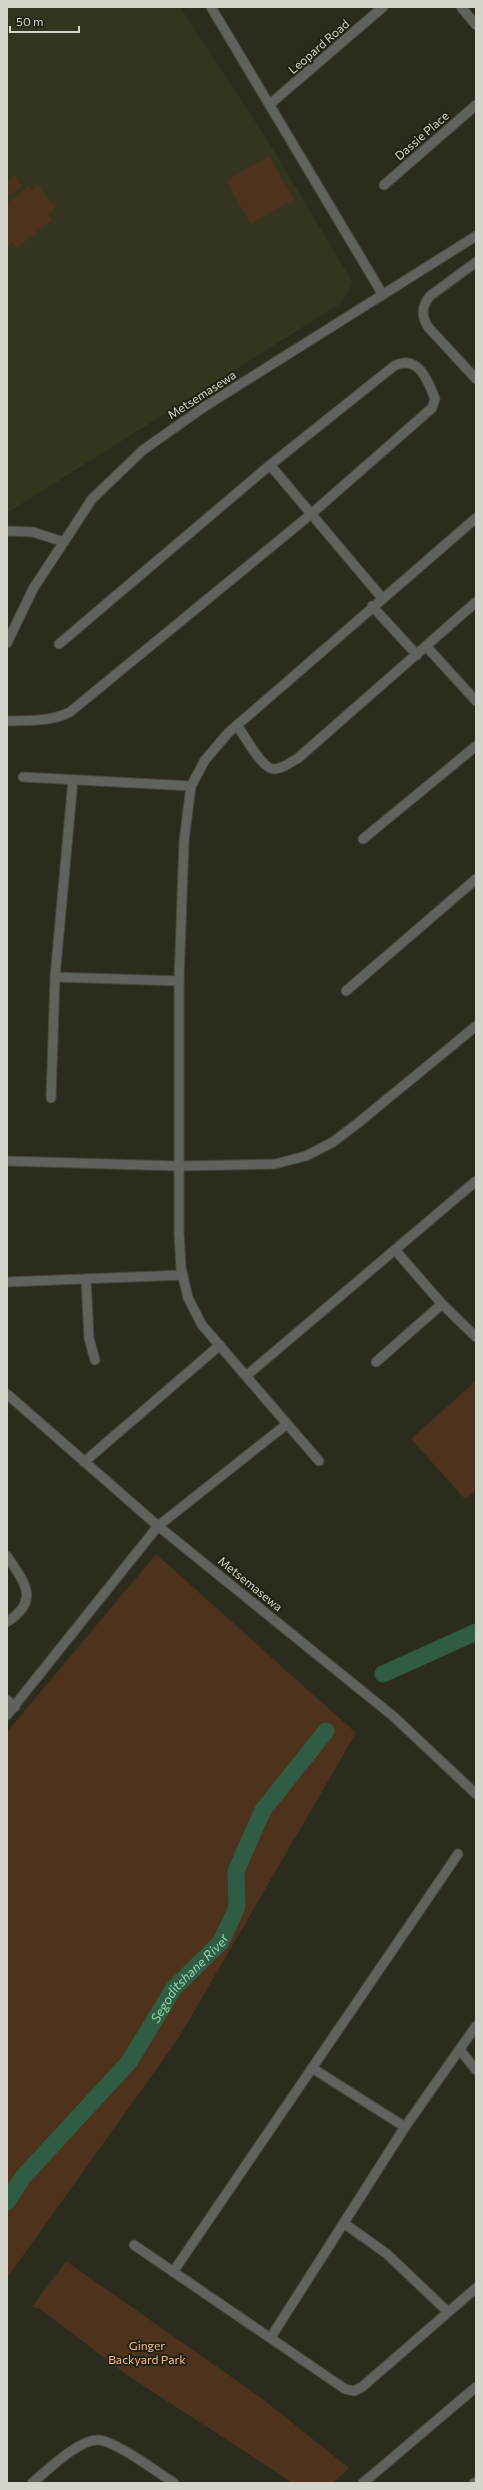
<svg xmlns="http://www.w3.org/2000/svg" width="483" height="2490" font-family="Commissioner,sans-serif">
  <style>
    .built { fill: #35341f }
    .green { fill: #4d321e }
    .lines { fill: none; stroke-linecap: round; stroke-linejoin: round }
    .river { stroke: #2f5c43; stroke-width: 17 }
    .minor-casing { stroke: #47473a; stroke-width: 11 }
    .minor { stroke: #60635d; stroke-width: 9 }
    .labels { text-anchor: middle; stroke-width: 4; stroke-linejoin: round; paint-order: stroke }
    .street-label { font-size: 12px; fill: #d4d4cb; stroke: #222214 }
    .park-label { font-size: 12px; fill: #fab98d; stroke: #222214 }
    .water-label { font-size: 13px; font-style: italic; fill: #90d8ad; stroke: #222214 }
  </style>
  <rect width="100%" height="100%" fill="#2c2c1e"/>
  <polygon class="built" points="7,7 180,7 268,141 353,283 341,303 7,513"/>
  <g class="green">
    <polygon points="269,156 294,199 251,224 226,181"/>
    <polygon points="15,176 22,185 9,196 7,182"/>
    <polygon points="38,185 56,208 48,214 52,220 17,248 12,243 7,247 7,203 29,186 32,190"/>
    <polygon points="476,1381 476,1490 465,1499 411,1439"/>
    <polygon points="156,1554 356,1733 178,2039 7,2278 7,1732"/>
    <polygon points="66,2261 260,2397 349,2468 333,2483 293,2483 127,2375 40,2309 32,2307"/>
  </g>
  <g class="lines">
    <g class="river">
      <polyline points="383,1674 476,1632"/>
      <path id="s1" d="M7 2202 23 2177 129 2062 174 1988 221 1942 237 1907 236 1871 263 1810 326 1731"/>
    </g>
    <g class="minor-casing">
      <g id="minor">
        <polyline points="211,7 383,295"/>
        <polyline points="461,7 476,25"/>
        <polyline points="270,104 383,7"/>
        <polyline points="384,185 476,105"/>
        <path d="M476 262 430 296C421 307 421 317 429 328L476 379"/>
        <polyline points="270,465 382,598"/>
        <polyline points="7,531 33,532 64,542"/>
        <polyline points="372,606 417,655"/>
        <polyline points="7,643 33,589 92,499 143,450 204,407 476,236"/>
        <polyline points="426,646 476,701"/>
        <path d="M7 721C29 720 50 722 70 712L310 515 432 408 435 399C428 380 418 354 394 366L270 465 59 644"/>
        <path d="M237 725C244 735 262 769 274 769 283 769 290 762 297 759L476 602"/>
        <polyline points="23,777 191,786"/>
        <polyline points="363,839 476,746"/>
        <polyline points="55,977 179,981"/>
        <polyline points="346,991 476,879"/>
        <polyline points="51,1098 55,977 73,780"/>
        <polyline points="7,1161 178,1166 275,1164 306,1156 333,1142 358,1123 476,1026"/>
        <polyline points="395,1250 442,1304 476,1337"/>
        <polyline points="86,1279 89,1338 95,1360"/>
        <polyline points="7,1282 183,1275"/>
        <polyline points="376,1362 442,1304"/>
        <polyline points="246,1376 476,1181"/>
        <polyline points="7,1394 158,1526 393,1716 476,1794"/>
        <polyline points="319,1461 202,1325 188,1298 181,1268 179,1232 179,981 184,841 191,786 205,760 228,733 476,518"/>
        <polyline points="84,1462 220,1345"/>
        <path d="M7 1556C24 1582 41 1600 7 1622"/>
        <polyline points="7,1700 15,1707"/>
        <polyline points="7,1715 158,1526 287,1424"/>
        <polyline points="460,2050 476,2070"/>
        <polyline points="312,2068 405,2127"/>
        <polyline points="345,2224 387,2254 448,2312"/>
        <polyline points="134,2245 345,2389 354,2391 362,2387 476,2288"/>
        <polyline points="173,2272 458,1854"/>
        <polyline points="271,2337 405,2127 476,2026"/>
        <path d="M32 2483C47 2471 80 2438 99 2440 117 2442 157 2472 174 2483"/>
        <polyline points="363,2483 476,2387"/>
        <polyline points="474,2483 476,2482"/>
      </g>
    </g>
    <use href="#minor" class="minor"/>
  </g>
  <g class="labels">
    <g class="street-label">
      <text transform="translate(319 47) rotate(-41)" y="4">Leopard Road</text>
      <text transform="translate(422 136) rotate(-41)" y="4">Dassie Place</text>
      <text transform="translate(202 395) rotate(-33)" y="4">Metsemasewa</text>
      <text transform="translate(250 1584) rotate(39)" y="4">Metsemasewa</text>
    </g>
    <g class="park-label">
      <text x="147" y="2350">Ginger<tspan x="147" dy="14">Backyard Park</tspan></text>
    </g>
    <g class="water-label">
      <text dy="5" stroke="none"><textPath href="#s1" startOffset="290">Segoditshane River</textPath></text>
    </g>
  </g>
  <rect width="483" height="2490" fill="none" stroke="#d4d4cb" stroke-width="16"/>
  <path d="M10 26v6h69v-6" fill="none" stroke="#d4d4cb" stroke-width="2"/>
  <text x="16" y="26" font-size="12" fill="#d4d4cb" stroke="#222214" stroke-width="3" paint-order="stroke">50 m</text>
</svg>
